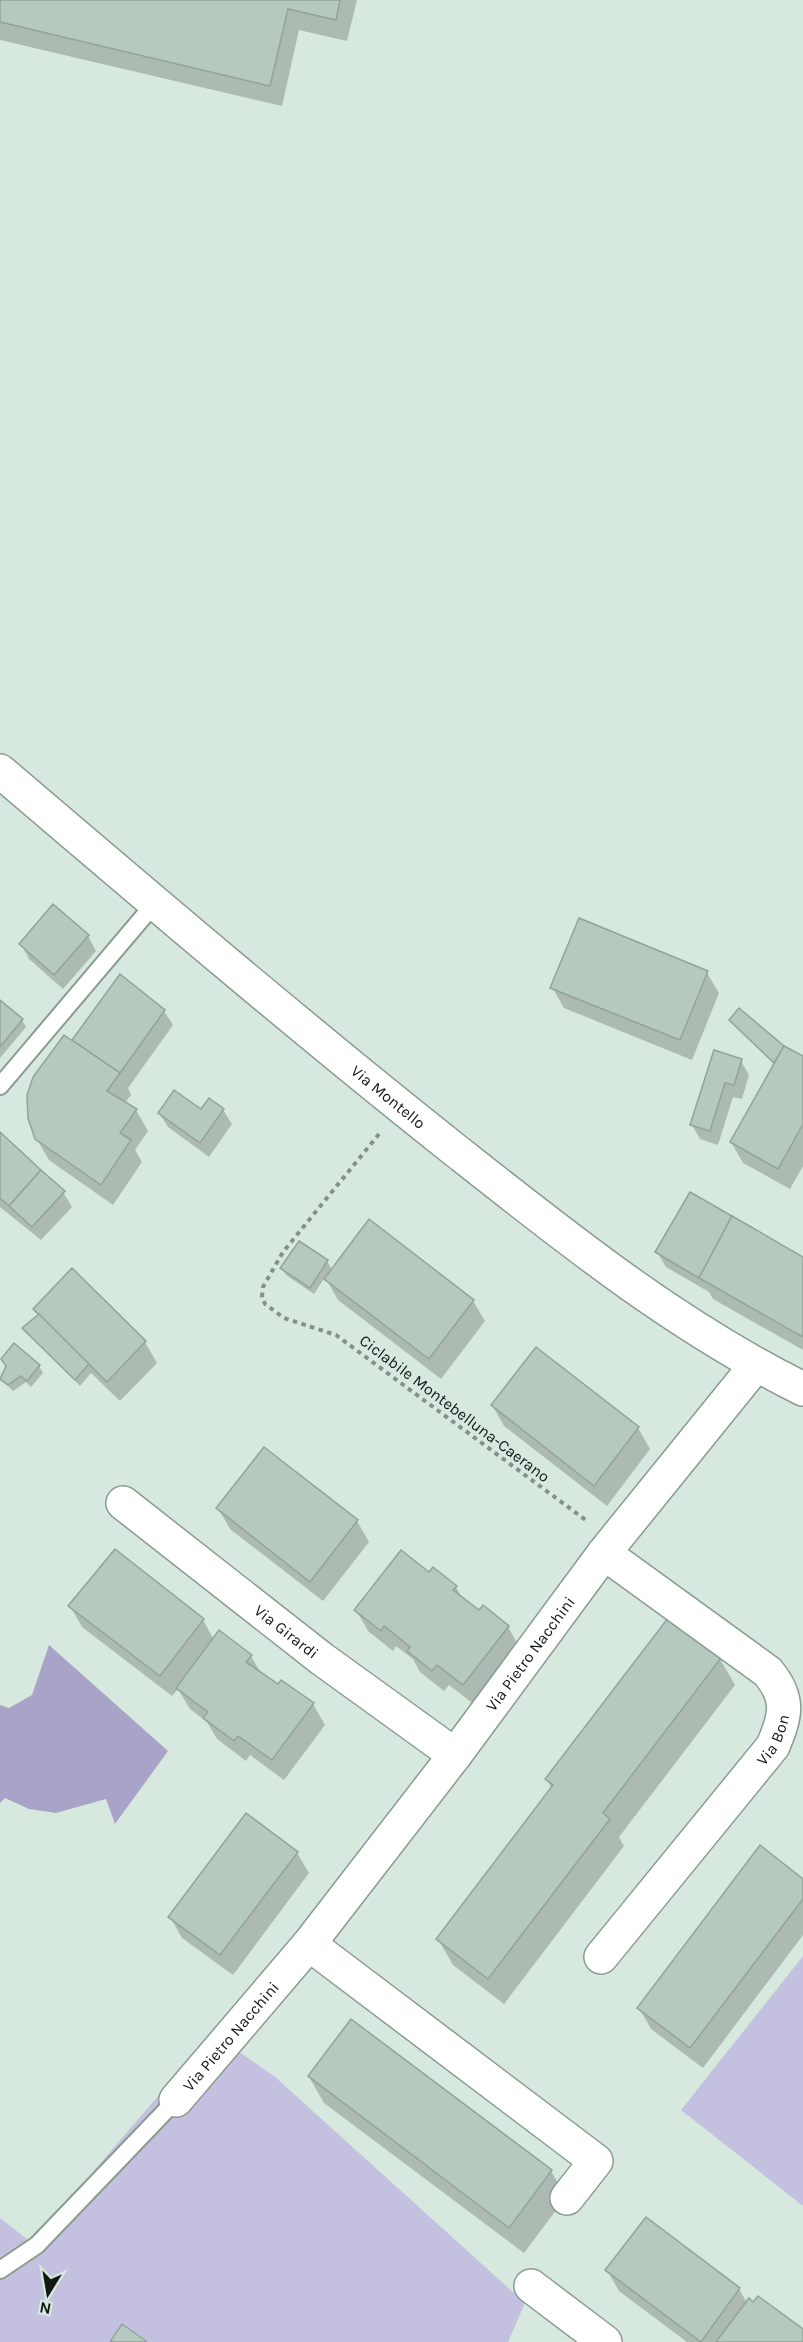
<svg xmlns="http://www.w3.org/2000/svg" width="803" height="2342" font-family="Karla,sans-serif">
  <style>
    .green { fill: #c4c0df }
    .forest { fill: #a9a4c7 }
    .shadow { fill: #0003 }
    .building { fill: #b6c9be; stroke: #92a499; stroke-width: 1.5 }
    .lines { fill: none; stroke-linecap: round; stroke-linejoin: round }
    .lane-casing { stroke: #8a9b91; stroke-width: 20 }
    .street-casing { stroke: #8a9b91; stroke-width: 36 }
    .secondary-casing { stroke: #8a9b91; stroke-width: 36 }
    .path { stroke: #839189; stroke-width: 4; stroke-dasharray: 4.5 4.5; stroke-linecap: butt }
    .lane { stroke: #fff; stroke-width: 16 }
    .street { stroke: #fff; stroke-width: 33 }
    .secondary { stroke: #fff; stroke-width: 33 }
    .labels { text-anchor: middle; stroke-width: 5; stroke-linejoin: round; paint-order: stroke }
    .street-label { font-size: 16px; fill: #111814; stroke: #d7e9de }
  </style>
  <rect width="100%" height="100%" fill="#d7e9de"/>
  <g class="green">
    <polygon points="803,1956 803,2206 681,2110"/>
    <polygon points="212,2033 274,2076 525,2303 508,2342 0,2342 0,2218 32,2243"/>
  </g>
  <polygon class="forest" points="49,1645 168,1751 115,1824 106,1799 56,1813 29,1809 5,1798 0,1803 0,1705 9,1708 32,1695"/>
  <g class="shadow">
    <polygon points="0,0 357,0 347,41 299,30 282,106 0,40"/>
    <polygon points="53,906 88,936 96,951 63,989 29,959 21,944"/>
    <polygon points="707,973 719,993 692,1060 564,1008 552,987"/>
    <polygon points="0,1002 22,1020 26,1027 0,1058"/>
    <polygon points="164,1011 173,1025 128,1088 131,1095 125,1103 136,1110 148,1131 135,1150 142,1162 113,1205 49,1160 36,1138 77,1045 74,1040"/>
    <polygon points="731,1021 803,1058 803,1166 790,1189 743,1163 731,1142 775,1065"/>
    <polygon points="741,1061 749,1075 742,1099 733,1097 718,1145 700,1139 692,1125"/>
    <polygon points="223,1110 232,1124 209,1157 168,1127 159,1113"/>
    <polygon points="0,1134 63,1192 72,1207 41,1240 0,1207"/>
    <polygon points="657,1252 803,1259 803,1350 713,1299 709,1292 666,1267"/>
    <polygon points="327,1261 332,1270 473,1301 485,1321 441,1379 338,1300 325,1277 314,1294 286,1275 282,1268"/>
    <polygon points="72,1270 145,1342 157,1363 120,1401 91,1373 80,1386 24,1328 39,1316 35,1309"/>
    <polygon points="536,1349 638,1428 650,1449 607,1506 504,1426 492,1405"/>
    <polygon points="39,1366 43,1373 31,1387 26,1382 13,1391 0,1378 8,1367"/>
    <polygon points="264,1449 357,1521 369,1542 323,1601 230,1529 218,1508"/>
    <polygon points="429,1574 456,1587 463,1600 479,1612 508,1627 520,1648 475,1705 449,1685 444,1691 420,1672 413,1659 396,1646 393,1651 368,1631 356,1610"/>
    <polygon points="70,1606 203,1620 214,1640 251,1656 262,1675 313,1704 325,1725 284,1780 250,1755 246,1761 217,1739 207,1722 190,1709 178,1689 172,1696 82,1627"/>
    <polygon points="720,1659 735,1685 619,1837 624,1846 504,2004 453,1965 438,1939 552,1789 547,1779"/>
    <polygon points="297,1853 309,1873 233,1975 182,1938 170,1917"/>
    <polygon points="803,1880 803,1935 703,2068 651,2029 639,2008"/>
    <polygon points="309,2077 551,2171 566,2197 524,2253 324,2103"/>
    <polygon points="646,2219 739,2289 747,2303 803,2331 803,2342 687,2342 619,2291 607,2270"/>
  </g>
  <g class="building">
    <polygon points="0,0 340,0 336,20 288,9 270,86 0,22"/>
    <polygon points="53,904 89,935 54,975 19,944"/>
    <polygon points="579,918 708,971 680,1040 550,988"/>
    <polygon points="120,974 165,1010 120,1073 72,1040"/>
    <polygon points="0,1000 23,1019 0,1047"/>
    <polygon points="739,1008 784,1046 774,1063 729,1020"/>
    <polygon points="64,1035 120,1073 107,1091 137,1109 120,1133 131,1140 101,1185 35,1139 28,1118 27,1095 33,1077"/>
    <polygon points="784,1046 803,1056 803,1124 778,1169 730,1142"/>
    <polygon points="714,1050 742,1059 734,1085 725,1083 710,1131 690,1125"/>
    <polygon points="174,1090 201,1109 209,1098 224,1109 200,1143 158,1113"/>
    <polygon points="0,1132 41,1170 9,1206 0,1198"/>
    <polygon points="41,1170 65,1191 32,1227 9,1206"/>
    <polygon points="690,1192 732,1216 699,1278 655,1252"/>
    <polygon points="732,1216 803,1257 803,1337 699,1278"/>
    <polygon points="369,1219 474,1300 429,1359 324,1279"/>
    <polygon points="299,1241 328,1260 310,1288 280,1268"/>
    <polygon points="72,1268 146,1341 107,1382 33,1309"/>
    <polygon points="39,1314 89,1364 75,1380 22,1328"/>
    <polygon points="14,1343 40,1365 27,1381 21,1376 8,1385 0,1379 6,1366 1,1359"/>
    <polygon points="536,1347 639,1427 594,1486 491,1405"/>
    <polygon points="264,1447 358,1520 310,1582 216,1508"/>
    <polygon points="115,1549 204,1619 160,1676 68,1606"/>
    <polygon points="401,1550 429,1572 433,1567 457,1586 453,1590 479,1610 483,1605 509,1626 463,1685 437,1665 432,1671 407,1651 410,1647 384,1626 381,1631 354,1610"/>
    <polygon points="668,1618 721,1658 603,1813 610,1819 488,1979 436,1939 553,1785 545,1779"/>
    <polygon points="219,1630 252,1655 246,1662 278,1684 281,1680 314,1703 272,1760 238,1736 234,1741 203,1718 208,1712 176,1688"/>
    <polygon points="246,1813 298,1852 220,1955 168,1917"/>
    <polygon points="760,1845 803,1879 803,1899 690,2048 637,2008"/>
    <polygon points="351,2019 552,2170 509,2228 308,2076"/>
    <polygon points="646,2217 740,2288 701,2342 605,2270"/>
    <polygon points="758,2296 803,2329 803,2342 716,2342 749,2298 753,2302"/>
    <polygon points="122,2324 146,2341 145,2342 110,2342"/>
  </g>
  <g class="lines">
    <g class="lane-casing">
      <g id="lane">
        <polyline points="0,1086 155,903"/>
        <polyline points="0,2270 37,2245 176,2100"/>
      </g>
    </g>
    <g class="street-casing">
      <g id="street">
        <path id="s1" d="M123 1503 322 1659 455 1755"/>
        <polyline points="309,1944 596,2161 567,2198"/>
        <path id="s2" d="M601 1957 773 1746C786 1715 790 1699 768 1672L604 1553"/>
        <path id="s3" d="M176 2100 309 1944 455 1755 604 1553 756 1365"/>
        <polyline points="531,2286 605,2342"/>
      </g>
    </g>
    <g class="secondary-casing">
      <g id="secondary">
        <path id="s4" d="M0 771C150 899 300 1027 455 1150 565 1237 676 1326 803 1389"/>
      </g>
    </g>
    <polyline class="path" points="379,1134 283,1252 263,1287 262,1297 265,1304 284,1318 336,1335 587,1521"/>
    <use href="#lane" class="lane"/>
    <use href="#street" class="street"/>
    <use href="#secondary" class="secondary"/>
  </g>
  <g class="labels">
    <g class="street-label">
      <text dy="6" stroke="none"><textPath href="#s4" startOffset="507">Via Montello</textPath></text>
      <text transform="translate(455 1408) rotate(37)" y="6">Ciclabile Montebelluna-Caerano</text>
      <text dy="6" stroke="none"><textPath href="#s1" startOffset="208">Via Girardi</textPath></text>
      <text dy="6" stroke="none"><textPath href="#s3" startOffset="570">Via Pietro Nacchini</textPath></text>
      <text dy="6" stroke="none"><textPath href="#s2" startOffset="278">Via Bon</textPath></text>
      <text dy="6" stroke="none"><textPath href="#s3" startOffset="84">Via Pietro Nacchini</textPath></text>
    </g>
  </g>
  <g transform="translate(48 2294) rotate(191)" stroke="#d7e9de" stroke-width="4.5" paint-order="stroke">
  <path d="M0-4.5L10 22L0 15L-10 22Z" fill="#111814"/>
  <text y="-9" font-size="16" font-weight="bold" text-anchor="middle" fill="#111814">N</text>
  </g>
</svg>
